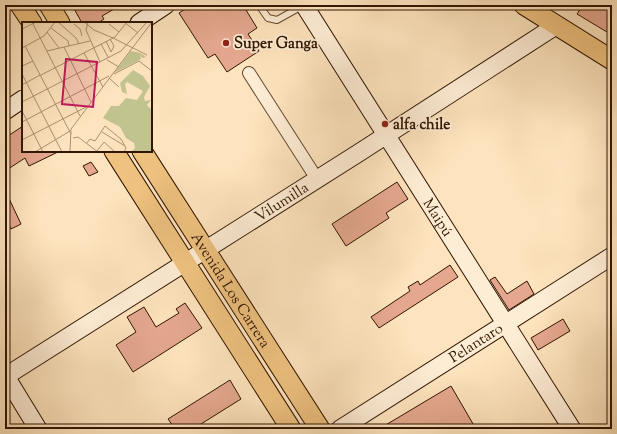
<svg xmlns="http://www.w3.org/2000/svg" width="617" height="434" font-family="'Sorts Mill Goudy',serif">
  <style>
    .building { fill: #e5a88f; stroke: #301501 }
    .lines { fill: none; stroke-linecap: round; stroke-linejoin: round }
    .lane-casing { stroke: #644930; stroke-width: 8 }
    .street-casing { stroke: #644930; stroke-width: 14 }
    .secondary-casing { stroke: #301501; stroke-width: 19 }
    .primary-casing { stroke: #301501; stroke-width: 21 }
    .lane { stroke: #feedd5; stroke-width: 6 }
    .street { stroke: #feedd5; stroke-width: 12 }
    .secondary { stroke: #feedd5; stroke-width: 17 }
    .primary { stroke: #efc27f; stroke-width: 19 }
    .poi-dot { fill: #8f2418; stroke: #feedd5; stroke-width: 1.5 }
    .labels { text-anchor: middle; stroke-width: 3.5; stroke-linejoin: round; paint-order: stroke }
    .poi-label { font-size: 15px; font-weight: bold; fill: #301501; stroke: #feedd5; text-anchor: start }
    .street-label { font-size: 15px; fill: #301501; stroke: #feedd5 }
    .inset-road { fill: none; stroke: #ac9172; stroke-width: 1 }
    .view { fill: #c2185b; fill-opacity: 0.15; stroke: #c2185b; stroke-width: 2 }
    .inset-edge { fill: none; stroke: #301501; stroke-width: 2 }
  </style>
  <rect width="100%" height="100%" fill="#fee4be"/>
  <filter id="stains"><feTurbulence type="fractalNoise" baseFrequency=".005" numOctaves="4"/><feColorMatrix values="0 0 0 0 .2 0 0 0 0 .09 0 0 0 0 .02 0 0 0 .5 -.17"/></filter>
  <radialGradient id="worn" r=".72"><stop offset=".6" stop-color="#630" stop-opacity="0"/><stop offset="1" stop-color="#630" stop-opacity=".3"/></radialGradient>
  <g class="building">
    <polygon points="72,5 121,5 102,16 104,19 98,23 82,23"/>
    <polygon points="191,5 243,5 257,28 248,34 259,51 227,72 215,54 208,58 179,13"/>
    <polygon points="583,5 612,5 612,35 577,14"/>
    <polygon points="23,126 23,151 60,151 29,166 25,158 5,171 5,138"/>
    <polygon points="91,162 98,172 89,176 83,166"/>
    <polygon points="397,182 408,199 386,213 389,218 346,246 332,224"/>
    <polygon points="5,190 21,224 11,229 9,225 5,227"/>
    <polygon points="450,265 458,277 379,328 371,317 410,291 408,287 418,281 420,285"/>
    <polygon points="495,277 507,294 527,281 534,294 509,310 490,280"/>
    <polygon points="185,303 202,328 133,372 116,345 136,332 127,317 144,307 156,327 179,313 176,309"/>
    <polygon points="563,319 570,331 538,350 531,338"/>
    <polygon points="230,380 241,399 193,429 175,429 168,419"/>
    <polygon points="451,386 476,429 379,429"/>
  </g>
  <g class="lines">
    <g class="lane-casing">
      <polyline id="lane" points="259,5 268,18 277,20 304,5"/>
    </g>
    <g class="street-casing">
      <polyline id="street" points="249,73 317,179"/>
    </g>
    <g class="secondary-casing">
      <g id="secondary">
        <path id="s1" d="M304 5 572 429"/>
        <polyline points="139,23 166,5"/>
        <polyline points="5,111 23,99"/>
        <polyline points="5,375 38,429"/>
        <path id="s2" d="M6 376 357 154 557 25"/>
        <path id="s3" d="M340 429 612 256"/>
      </g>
    </g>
    <g class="primary-casing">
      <g id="primary">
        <polyline points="20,5 32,23"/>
        <polyline points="49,5 60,23"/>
        <polyline points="524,5 612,60"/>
        <polyline points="114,151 291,429"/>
        <path id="s4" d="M142 151 320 429"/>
      </g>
    </g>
    <use href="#lane" class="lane"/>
    <use href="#street" class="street"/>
    <use href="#secondary" class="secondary"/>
    <use href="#primary" class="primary"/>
  </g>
  <g class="poi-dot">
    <circle cx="226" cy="43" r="4"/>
    <circle cx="385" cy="124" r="4"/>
  </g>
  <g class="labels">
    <g class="poi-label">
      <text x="234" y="48">Super Ganga</text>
      <text x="393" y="129">alfa chile</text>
    </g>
    <g class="street-label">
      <text dy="5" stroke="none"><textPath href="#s2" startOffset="326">Vilumilla</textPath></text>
      <text dy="5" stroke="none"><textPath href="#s1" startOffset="251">Maipú</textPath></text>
      <text dy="5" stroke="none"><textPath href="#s4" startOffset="165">Avenida Los Carrera</textPath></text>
      <text dy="5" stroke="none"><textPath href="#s3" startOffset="161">Pelantaro</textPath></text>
    </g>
  </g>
  <g transform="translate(22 22)">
    <rect width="130" height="130" fill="#fee4be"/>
    <path d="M109 29 118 31 124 35 120 36 118 32 119 37 92 51ZM111 48 121 54 128 64 122 75 123 79 129 78 125 83 130 88V130H109L113 126 112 121 104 116 98 105 81 96 89 84H97L104 76 115 78 121 69 105 60 103 62 105 72 100 70 98 61Z" fill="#c2c490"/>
    <path class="inset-road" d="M10 0 58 94M36 0 54 16 57 22M62 0 72 8 91 16M66 0 64 8 78 40M102 0 116 11M52 2 58 7 60 14M87 2 97 10M29 6 46 19 47 24M0 7 14 0M25 10 37 26M91 16 125 33M88 17 92 24 89 30M84 19 89 30M79 22 86 35M3 24 49 112M42 25 69 80M0 26 22 14 33 0M25 29 68 19M62 31 81 65M85 38 97 45M0 44 11 39M0 52 40 130M92 52 117 39 130 49M19 53 93 15 105 0M87 56 97 65M0 63 18 53M0 80 99 29 125 0M0 89 21 130M0 100 87 54M80 110 103 124M51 116 56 115 76 130M0 118 66 84M65 121 68 117 73 119 83 104 99 117 104 126 102 130M75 129 82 120 93 130M13 130 48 109M48 130 49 107 130 0"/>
    <path class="view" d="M44 37 75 40 71 85 40 82Z"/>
    <rect width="130" height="130" class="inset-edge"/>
  </g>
  <rect width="617" height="434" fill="none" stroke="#fee4be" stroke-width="20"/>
  <rect x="6" y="6" width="605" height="422" fill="none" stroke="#301501" stroke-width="2"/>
  <rect x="10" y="10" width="597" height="414" fill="none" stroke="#301501"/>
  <rect width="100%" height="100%" filter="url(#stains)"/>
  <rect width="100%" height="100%" fill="url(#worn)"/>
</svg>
